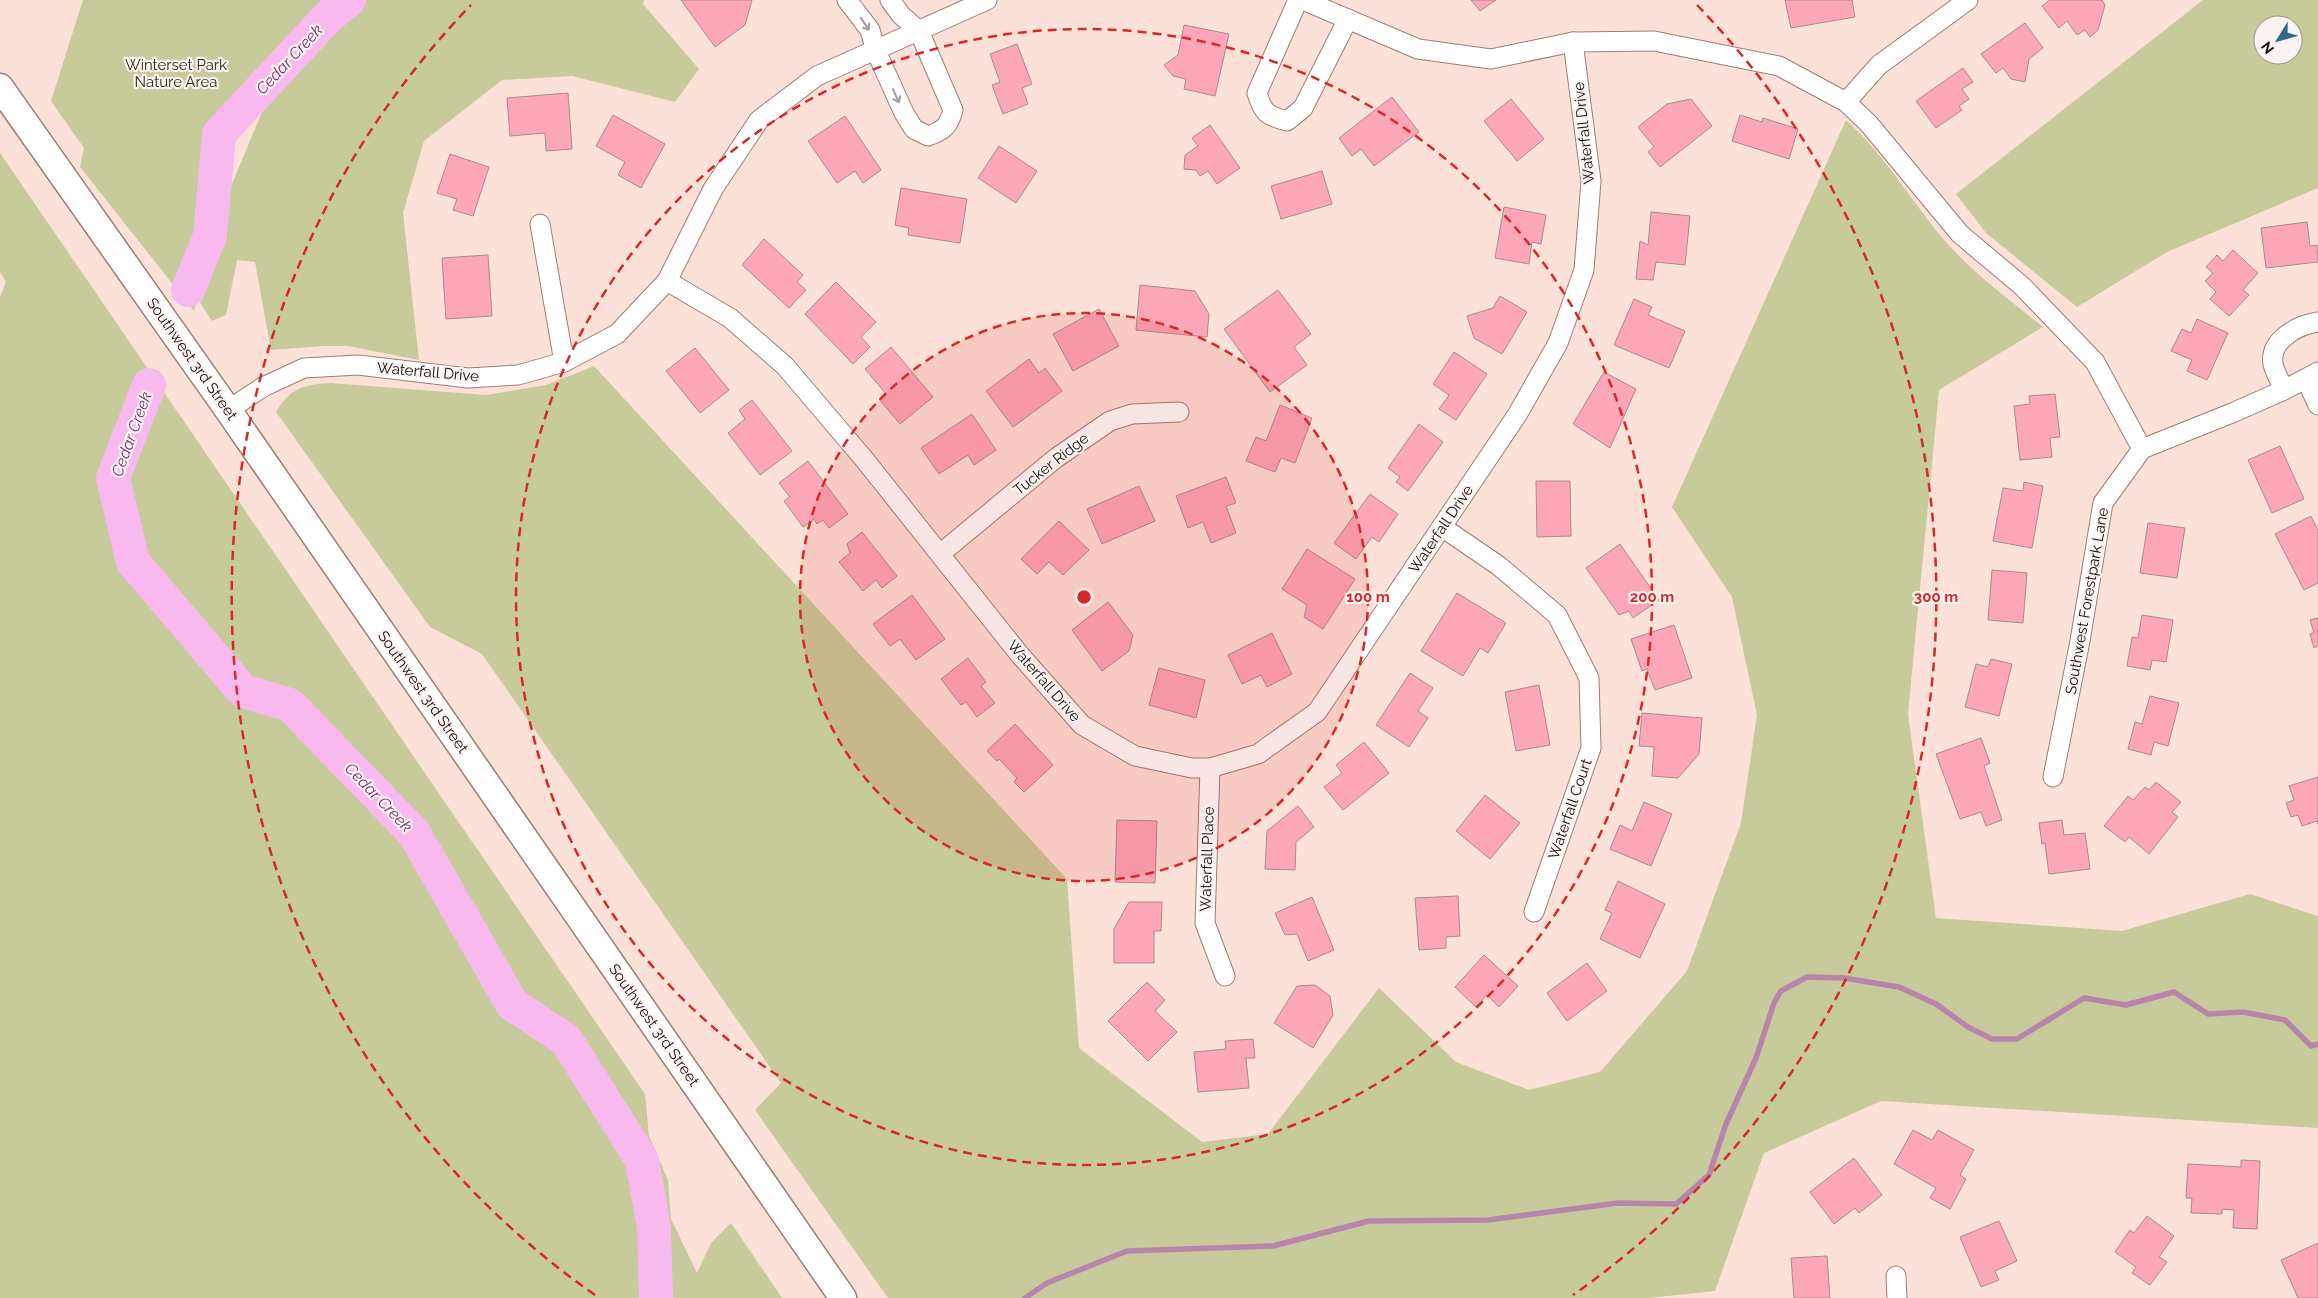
<svg xmlns="http://www.w3.org/2000/svg" width="2318" height="1298" font-family="Raleway,sans-serif">
  <style>
    .green { fill: #c7ca9b; fill-rule: evenodd }
    .lines { fill: none; stroke-linecap: round; stroke-linejoin: round }
    .stream { stroke: #b585aa; stroke-width: 5.5 }
    .river { stroke: #f8b9ef; stroke-width: 34 }
    .building { fill: #fba7b8; stroke: #aa898f }
    .street-casing { stroke: #9c7d73; stroke-width: 21 }
    .secondary-casing { stroke: #9c7d73; stroke-width: 29 }
    .street { stroke: #fff; stroke-width: 19 }
    .secondary { stroke: #fff; stroke-width: 26 }
    .oneway { stroke: #a39e9d }
    .ring { fill: none; stroke: #d62828; stroke-width: 2.5; stroke-dasharray: 9 6 }
    .labels { text-anchor: middle; stroke-width: 4.5; stroke-linejoin: round; paint-order: stroke }
    .park-label { font-size: 15px; fill: #2d2e0b; stroke: #faf3f1 }
    .street-label { font-size: 15px; fill: #180d09; stroke: #faf3f1 }
    .water-label { font-size: 16px; font-style: italic; fill: #752e6f; stroke: #faf3f1 }
    .centre { fill: #d62828; stroke: #faf3f1; stroke-width: 2.5 }
    .ring-label { font-size: 15px; text-anchor: middle; font-weight: bold; fill: #d62828; stroke: #faf3f1; stroke-width: 4.5; stroke-linejoin: round; paint-order: stroke }
  </style>
  <rect width="100%" height="100%" fill="#fce1d8"/>
  <g class="green">
    <polygon points="83,0 349,0 328,17 219,134 211,234 262,112 298,64 328,33 365,0 644,0 643,4 699,69 675,102 572,76 502,80 424,141 403,213 419,360 348,346 323,346 271,350 255,262 237,260 226,315 212,321 197,298 194,311 80,167 84,148 51,101"/>
    <path d="M2203 0H2318V188L2167 252 2077 307 1986 233 1956 194ZM2263 25H2293V55H2263Z"/>
    <path d="M1846 120C1885 155 1911 201 1945 241 1974 274 2010 300 2043 327L1939 390 1908 714 1936 918 2122 931 2250 894 2318 916V1128L1881 1101 1764 1153 1715 1291 1649 1298H888L755 1110 781 1083 482 654 430 627 276 412C290 388 303 385 330 383L486 395 546 385 594 366 1067 879 1079 1048 1202 1142 1268 1134 1379 988 1456 1062 1529 1090 1600 1072 1687 971 1741 823 1757 715 1732 597 1672 507Z"/>
    <polygon points="0,153 645,1094 649,1136 668,1180 671,1219 697,1273 711,1243 731,1223 782,1298 0,1298 0,297 6,282 0,272"/>
  </g>
  <g class="lines">
    <polyline class="stream" points="1025,1298 1047,1283 1127,1251 1273,1246 1369,1221 1488,1220 1618,1203 1676,1204 1709,1175 1726,1124 1756,1058 1774,1003 1781,991 1807,977 1844,978 1899,987 1936,1004 1968,1027 1992,1039 2017,1039 2084,998 2126,1005 2174,992 2208,1014 2243,1012 2285,1020 2311,1046 2318,1044"/>
    <g class="river">
      <polyline points="188,290 210,236 219,134 328,17 349,0"/>
      <polyline points="149,385 113,478 133,562 243,691 290,705 414,833 512,1004 566,1040 642,1160 654,1228 656,1298"/>
    </g>
  </g>
  <g class="building">
    <polygon points="681,0 752,0 745,25 715,47"/>
    <polygon points="1471,0 1496,0 1480,11"/>
    <polygon points="1785,0 1852,0 1855,17 1791,28"/>
    <polygon points="2050,0 2102,0 2105,5 2098,30 2090,37 2085,30 2077,35 2067,21 2059,28 2042,6"/>
    <polygon points="2025,23 2043,48 2029,59 2025,82 2011,79 2003,68 1996,73 1981,54"/>
    <polygon points="1184,25 1229,34 1215,96 1184,89 1186,79 1173,76 1164,65 1178,55"/>
    <polygon points="1017,44 1032,84 1022,88 1028,104 1003,114 992,85 1000,82 990,54"/>
    <polygon points="1963,68 1973,82 1962,89 1969,99 1959,106 1962,110 1936,128 1916,101"/>
    <polygon points="568,93 572,149 546,151 545,133 510,136 507,98"/>
    <polygon points="1392,97 1419,132 1374,166 1361,149 1352,156 1339,138"/>
    <polygon points="1511,99 1544,139 1517,161 1484,121"/>
    <polygon points="1691,99 1712,126 1660,167 1648,152 1654,147 1638,127 1667,104"/>
    <polygon points="613,115 665,144 641,188 618,175 625,162 596,146"/>
    <polygon points="1740,115 1762,122 1763,118 1798,129 1789,159 1732,141"/>
    <polygon points="845,116 881,170 863,183 855,171 837,183 808,141"/>
    <polygon points="1210,125 1240,168 1217,184 1208,171 1200,176 1196,170 1184,169 1185,155 1198,146 1192,138"/>
    <polygon points="999,146 1037,171 1016,203 978,178"/>
    <polygon points="450,154 489,167 473,216 453,210 457,199 437,193"/>
    <polygon points="1322,171 1332,204 1281,219 1271,186"/>
    <polygon points="901,188 967,199 960,243 908,235 909,228 895,225"/>
    <polygon points="1504,207 1546,215 1541,244 1532,242 1529,264 1495,258"/>
    <polygon points="1651,212 1690,216 1685,265 1656,262 1653,280 1636,279 1640,241 1648,245"/>
    <polygon points="2307,222 2310,246 2317,245 2318,262 2266,268 2261,228"/>
    <polygon points="764,239 803,275 797,282 806,290 789,308 742,265"/>
    <polygon points="2233,250 2258,273 2243,290 2249,295 2229,316 2210,299 2216,292 2205,281 2213,273 2206,267 2217,255 2223,261"/>
    <polygon points="488,255 492,316 446,319 442,258"/>
    <polygon points="836,282 876,322 861,337 870,347 853,364 805,314"/>
    <polygon points="1140,285 1195,291 1209,314 1207,337 1136,330"/>
    <polygon points="1278,290 1311,334 1294,347 1307,365 1270,392 1224,329"/>
    <polygon points="1500,296 1527,312 1502,354 1474,338 1467,316 1493,308"/>
    <polygon points="1634,299 1652,307 1648,315 1685,331 1669,368 1614,345"/>
    <polygon points="1099,309 1119,346 1073,371 1053,334"/>
    <polygon points="2197,319 2228,333 2207,380 2187,371 2192,360 2171,351 2182,329 2191,333"/>
    <polygon points="891,347 933,397 900,424 879,399 886,394 865,369"/>
    <polygon points="695,348 729,390 700,413 666,371"/>
    <polygon points="1454,352 1487,374 1456,420 1439,409 1449,395 1433,384"/>
    <polygon points="1029,359 1039,373 1045,368 1062,391 1013,427 986,391"/>
    <polygon points="1604,372 1636,389 1610,448 1573,424"/>
    <polygon points="2055,394 2060,437 2050,438 2052,457 2020,460 2014,406 2030,404 2029,396"/>
    <polygon points="752,400 792,451 760,475 728,433 745,419 739,410"/>
    <polygon points="1280,405 1312,418 1295,463 1281,458 1275,472 1246,461 1256,437 1266,441"/>
    <polygon points="972,414 996,450 974,465 968,455 939,474 921,448"/>
    <polygon points="1419,424 1443,442 1408,491 1396,482 1400,477 1388,468"/>
    <polygon points="2280,446 2304,499 2272,513 2248,460"/>
    <polygon points="808,461 848,514 829,528 823,520 817,524 814,519 803,527 784,501 790,497 779,483"/>
    <polygon points="1226,477 1236,503 1226,506 1236,533 1211,543 1203,522 1188,528 1176,496"/>
    <polygon points="1536,481 1570,481 1571,536 1537,537"/>
    <polygon points="2024,482 2043,486 2032,548 1993,541 2003,488 2023,491"/>
    <polygon points="1139,486 1155,521 1102,544 1087,509"/>
    <polygon points="1370,494 1398,514 1379,542 1372,537 1356,559 1334,543"/>
    <polygon points="2311,516 2318,531 2318,583 2304,590 2275,534"/>
    <polygon points="1059,521 1089,550 1063,575 1049,562 1037,574 1021,559"/>
    <polygon points="2148,523 2185,528 2177,578 2140,573"/>
    <polygon points="862,532 897,576 882,588 876,580 863,591 839,562 850,553 847,544"/>
    <polygon points="1620,544 1659,600 1633,618 1629,611 1619,615 1586,568"/>
    <polygon points="1307,549 1355,579 1323,629 1304,617 1307,605 1282,589"/>
    <polygon points="1992,570 2027,573 2023,623 1988,620"/>
    <polygon points="1457,593 1506,623 1488,653 1480,648 1463,676 1421,651"/>
    <polygon points="912,595 945,639 916,660 900,639 890,646 873,624"/>
    <polygon points="1108,602 1133,635 1129,651 1102,671 1072,630"/>
    <polygon points="2142,615 2173,620 2166,662 2152,660 2150,670 2127,666 2132,637 2138,638"/>
    <polygon points="2318,618 2318,646 2314,648 2310,634 2314,633 2310,620"/>
    <polygon points="1674,625 1692,678 1655,690 1647,669 1642,671 1631,639"/>
    <polygon points="1272,633 1292,674 1267,687 1261,675 1242,684 1228,655"/>
    <polygon points="968,658 986,682 981,686 995,703 977,717 966,702 961,705 941,679"/>
    <polygon points="1991,659 2012,664 1999,716 1965,707 1976,664 1988,667"/>
    <polygon points="1159,668 1205,680 1196,718 1149,705"/>
    <polygon points="1410,673 1433,688 1418,711 1428,718 1409,747 1376,725"/>
    <polygon points="1539,685 1550,745 1516,751 1505,692"/>
    <polygon points="2150,696 2179,703 2168,746 2154,742 2151,755 2128,749 2135,722 2142,724"/>
    <polygon points="1642,713 1702,718 1699,754 1678,778 1652,776 1654,747 1639,746"/>
    <polygon points="1015,724 1053,765 1024,792 1014,782 1017,778 999,759 997,761 987,751"/>
    <polygon points="1981,738 1990,763 1984,766 2002,820 1986,826 1981,812 1960,819 1936,754"/>
    <polygon points="1364,742 1389,773 1343,810 1324,787 1342,773 1336,765"/>
    <polygon points="2318,777 2318,824 2317,821 2302,826 2298,815 2291,817 2286,803 2294,800 2289,786"/>
    <polygon points="2156,782 2181,802 2172,812 2178,817 2149,854 2129,837 2125,842 2104,826 2128,796 2133,800 2145,787 2149,790"/>
    <polygon points="1485,795 1520,823 1490,859 1456,831"/>
    <polygon points="1644,802 1672,814 1651,866 1610,849 1620,825 1632,831"/>
    <polygon points="1298,806 1314,827 1296,842 1295,870 1265,869 1267,831"/>
    <polygon points="1117,820 1157,821 1155,883 1115,882"/>
    <polygon points="2062,820 2064,835 2085,833 2090,869 2049,874 2045,843 2042,844 2039,823"/>
    <polygon points="1618,881 1665,904 1640,958 1600,939 1612,913 1605,910"/>
    <polygon points="1458,896 1460,936 1446,937 1446,948 1419,950 1415,898"/>
    <polygon points="1312,897 1334,950 1308,961 1297,934 1285,935 1275,913"/>
    <polygon points="1129,902 1162,902 1161,931 1154,931 1154,963 1114,963 1114,929"/>
    <polygon points="1484,955 1518,986 1499,1007 1487,995 1476,1007 1455,987"/>
    <polygon points="1587,963 1607,991 1567,1021 1547,993"/>
    <polygon points="1147,982 1165,1000 1155,1011 1177,1032 1148,1061 1108,1021"/>
    <polygon points="1315,985 1330,996 1333,1015 1313,1048 1274,1023 1297,986"/>
    <polygon points="1253,1039 1255,1058 1246,1058 1249,1088 1198,1092 1194,1052 1226,1049 1225,1041"/>
    <polygon points="1913,1130 1932,1140 1938,1130 1974,1150 1960,1175 1966,1179 1950,1209 1930,1198 1936,1188 1894,1164"/>
    <polygon points="1854,1158 1882,1195 1859,1213 1855,1208 1834,1224 1810,1192"/>
    <polygon points="2241,1160 2260,1161 2257,1229 2233,1228 2234,1210 2222,1209 2222,1214 2191,1213 2192,1198 2186,1198 2188,1164 2241,1167"/>
    <polygon points="2147,1216 2174,1236 2159,1257 2167,1262 2150,1285 2132,1273 2136,1267 2115,1252 2130,1230 2134,1233"/>
    <polygon points="1999,1221 2017,1261 1995,1271 1999,1280 1981,1287 1960,1237"/>
    <polygon points="2318,1243 2318,1298 2298,1298 2281,1260"/>
    <polygon points="1827,1256 1830,1298 1794,1298 1791,1258"/>
  </g>
  <g class="lines">
    <g class="street-casing">
      <g id="street">
        <path d="M847 0 870 30 876 51 904 113 914 129 928 136C943 131 949 126 953 110L919 31 901 15 890 0"/>
        <path d="M1298 0 1257 93C1263 113 1267 116 1287 121L1303 108 1348 19"/>
        <polyline points="1303,0 1418,49 1491,59 1573,42 1654,41 1779,66 1846,102 1869,124 1960,234 2022,286 2095,362 2142,449"/>
        <polyline points="1846,102 1879,65 1968,0"/>
        <polyline points="540,224 564,362"/>
        <polyline points="667,281 730,318 785,366 864,459 1020,655 1082,725 1135,756 1192,768 1210,768 1258,754 1317,712 1517,415 1558,343 1584,270 1591,181 1573,42"/>
        <polyline points="2306,379 2318,405"/>
        <path d="M2284 390C2281 382 2275 373 2273 364 2269 340 2298 325 2318 322"/>
        <polyline points="228,410 263,387 304,368 358,365 468,378 518,375 564,362 617,334 667,281 713,189 759,120 817,76 987,0"/>
        <polyline points="1442,527 1499,566 1557,615 1589,678 1591,748 1534,912"/>
        <polyline points="940,554 1056,458 1110,421 1132,414 1179,412"/>
        <polyline points="1210,768 1205,923 1225,976"/>
        <polyline points="2053,777 2080,641 2103,503 2142,449 2232,413 2284,390 2318,372"/>
        <polyline points="1896,1276 1897,1298"/>
      </g>
    </g>
    <g class="secondary-casing">
      <polyline id="secondary" points="0,87 228,410 843,1298"/>
    </g>
    <use href="#street" class="street"/>
    <use href="#secondary" class="secondary"/>
  </g>
  <defs><path id="oneway-shaft" d="M-6 0H5M1.5-3L5.5 0L1.5 3" fill="none" stroke-width="1.6" stroke-linecap="round" stroke-linejoin="round" transform="scale(1.25)"/></defs>
  <g class="oneway">
    <use href="#oneway-shaft" transform="translate(865 24) rotate(55)"/>
    <use href="#oneway-shaft" transform="translate(896 96) rotate(66)"/>
  </g>
  <circle cx="1084" cy="597" r="284" fill="#d62828" fill-opacity=".12"/>
  <g class="ring">
    <circle cx="1084" cy="597" r="284"/>
    <circle cx="1084" cy="597" r="568"/>
    <path d="M595 1295A852 852 0 0 1 471 5M1697 5A852 852 0 0 1 1573 1295"/>
  </g>
  <g class="labels">
    <g class="park-label">
      <text x="176" y="70">Winterset Park<tspan x="176" dy="17">Nature Area</tspan></text>
    </g>
    <g class="street-label">
      <text transform="translate(1584 133) rotate(-96)" y="5">Waterfall Drive</text>
      <text transform="translate(192 359) rotate(55)" y="5">Southwest 3rd Street</text>
      <text transform="translate(428 372) rotate(5)" y="5">Waterfall Drive</text>
      <text transform="translate(1051 464) rotate(-38)" y="5">Tucker Ridge</text>
      <text transform="translate(1441 529) rotate(-56)" y="5">Waterfall Drive</text>
      <text transform="translate(2087 601) rotate(-80)" y="5">Southwest Forestpark Lane</text>
      <text transform="translate(1044 681) rotate(49)" y="5">Waterfall Drive</text>
      <text transform="translate(423 692) rotate(55)" y="5">Southwest 3rd Street</text>
      <text transform="translate(1570 809) rotate(-71)" y="5">Waterfall Court</text>
      <text transform="translate(1207 859) rotate(-88)" y="5">Waterfall Place</text>
      <text transform="translate(654 1025) rotate(55)" y="5">Southwest 3rd Street</text>
    </g>
    <g class="water-label">
      <text transform="translate(289 59) rotate(-47)" y="6">Cedar Creek</text>
      <text transform="translate(131 434) rotate(-70)" y="6">Cedar Creek</text>
      <text transform="translate(379 797) rotate(46)" y="6">Cedar Creek</text>
    </g>
  </g>
  <circle cx="1084" cy="597" r="8" class="centre"/>
  <g class="ring-label">
    <text x="1368" y="602">100 m</text>
    <text x="1652" y="602">200 m</text>
    <text x="1936" y="602">300 m</text>
  </g>
  <g transform="translate(2278 40) rotate(233)"><circle r="24" fill="#faf3f1" stroke="#a09794"/>
  <path d="M0-4L9 19L0 12L-9 19Z" fill="#2f6b82"/>
  <text y="-8" font-size="14" font-weight="bold" text-anchor="middle" fill="#180d09">N</text>
  </g>
</svg>
